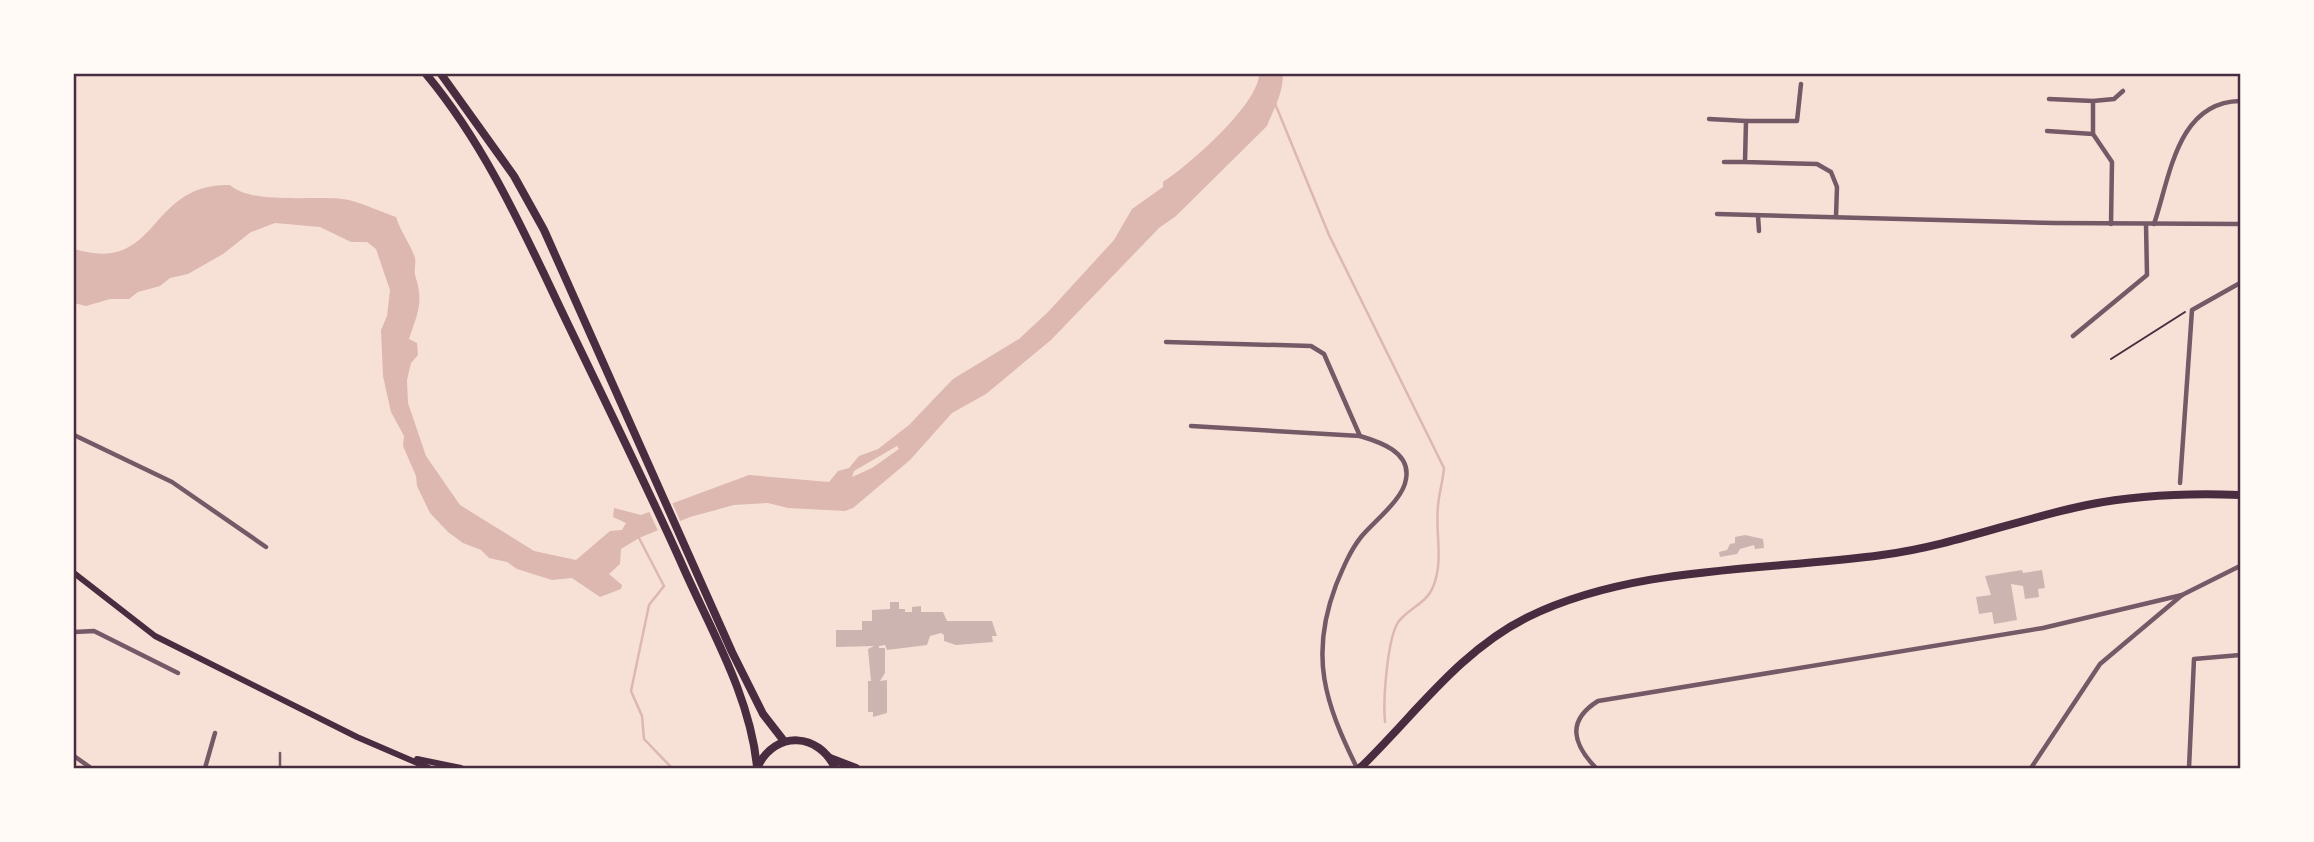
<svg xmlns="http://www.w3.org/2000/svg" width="2314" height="842" font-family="Mulish,sans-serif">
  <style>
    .water { fill: #dcb8b0; fill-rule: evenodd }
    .pier { fill: #f7e1d7 }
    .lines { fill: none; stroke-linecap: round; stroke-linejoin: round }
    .stream { stroke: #dcb8b0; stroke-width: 2.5 }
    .building { fill: #ccb4b1 }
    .path { stroke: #4a2c40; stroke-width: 2 }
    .service { stroke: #755966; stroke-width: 2.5 }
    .minor { stroke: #755966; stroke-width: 4.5 }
    .secondary { stroke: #4a2c40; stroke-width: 6 }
    .trunk { stroke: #4a2c40; stroke-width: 8 }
    .rail { stroke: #8f747c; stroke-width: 2.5 }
    .neatline { fill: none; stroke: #4a2c40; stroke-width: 2.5 }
  </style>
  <rect width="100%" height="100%" fill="#f7e1d7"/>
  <path class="water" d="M1259 74H1283C1283 94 1274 108 1267 126L1176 216 1159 228 1051 340 986 394 952 413 910 460 853 508 845 511 788 508 768 503 734 505 690 517 639 538 621 549 620 564 609 574 622 585 621 589 600 597 572 578 552 580 517 569 507 562 489 558 481 550 463 543 448 532 430 513 417 486 416 476 403 446 404 436 391 412 383 376 381 330 387 316 390 290 376 249 367 242H351L320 227 275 223 251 232 223 254 188 274 170 278 160 286 138 292 129 299H110L86 306 74 303V249C161 275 146 183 230 185 253 206 318 194 349 200 365 204 381 212 396 217 401 233 411 245 415 258 416 264 414 270 415 275 424 302 418 312 409 339L417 343 418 355 411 363 407 380 408 403 426 456 460 505 534 551 576 560 610 531 622 530 626 523 613 517 614 508 641 515 749 475 829 482 838 471 849 468 859 456 878 449 909 425 953 379 1019 339 1048 312 1114 240 1132 209 1163 187V182C1188 166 1259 104 1259 74ZM897 446 899 449 872 468 852 477 854 471Z"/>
  <polygon class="pier" points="671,500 682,525 659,533 648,509"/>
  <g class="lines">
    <g class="stream">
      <path d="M1274 101 1329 235 1444 468C1443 481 1439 493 1438 506 1435 532 1444 561 1433 587 1427 603 1409 608 1399 621 1387 637 1383 701 1385 722"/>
      <polyline points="639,538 664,586 649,605 631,691 642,716 644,739 672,768"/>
    </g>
  </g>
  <g class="building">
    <polygon points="1745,535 1763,539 1764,548 1755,549 1754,545 1740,549 1737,554 1720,557 1719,552 1727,550 1730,544 1735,543 1735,537"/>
    <polygon points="2022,570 2023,573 2042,570 2045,588 2038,589 2039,597 2025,599 2023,586 2011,584 2017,620 1994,624 1992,612 1979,614 1976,597 1991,595 1985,576"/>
    <polygon points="890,602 899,602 899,609 905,609 905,612 912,612 912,607 921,606 921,612 943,612 947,621 992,621 997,636 992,636 993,642 956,645 944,641 944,635 941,633 930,636 927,645 887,650 885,645 879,646 879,648 885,648 885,673 880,681 887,680 887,713 873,717 873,712 868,712 868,681 871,681 868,649 874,646 836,647 836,630 862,630 862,621 872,621 872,610 890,609"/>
  </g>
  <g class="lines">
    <polyline class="path" points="2111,359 2185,312"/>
    <polyline class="service" points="280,768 280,753"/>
    <g class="minor">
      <polyline points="2049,99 2093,101 2093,134 2112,162 2111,224"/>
      <polyline points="2093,101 2114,99 2123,91"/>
      <polyline points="1709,119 1746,121 1745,162 1817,164 1831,172 1837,187 1836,216"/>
      <polyline points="1746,121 1797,121 1801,84"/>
      <polyline points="2047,131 2093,134"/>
      <polyline points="1724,162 1745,162"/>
      <polyline points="1717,214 2054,223 2240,224"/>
      <polyline points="1758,216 1759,231"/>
      <path d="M2154 224C2170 177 2177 102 2240 101"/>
      <polyline points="2073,336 2147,275 2146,224"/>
      <path d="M1166 342 1311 346 1324 354 1360 436C1380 442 1411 452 1406 479 1403 500 1374 521 1361 537 1350 551 1343 568 1336 585 1309 656 1325 703 1357 768"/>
      <polyline points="1191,426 1360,436"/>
      <polyline points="74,435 172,482 266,547"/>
      <polyline points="2180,483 2192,310 2240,283"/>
      <polyline points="74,632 94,631 178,673"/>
      <polyline points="74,756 91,768"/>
      <polyline points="205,768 215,733"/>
      <path d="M1596 768C1573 744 1566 721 1598 701L2043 628 2182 595"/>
      <polyline points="2031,768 2100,664 2182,595 2240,566"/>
      <polyline points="2189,768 2194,659 2240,655"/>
    </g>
    <g class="secondary">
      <polyline points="74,573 155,636 357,737 429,768"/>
      <polyline points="417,759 461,768"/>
    </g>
    <g class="trunk">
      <path d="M426 74C486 146 524 232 564 316 603 397 643 478 680 560 709 627 750 694 757 767"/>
      <polyline points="441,74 514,176 544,230 732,652 763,714 784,741"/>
      <polyline points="830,758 856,768"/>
      <path d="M758 766C776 730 819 733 835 768"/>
      <path d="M1360 768C1414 716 1459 651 1528 617 1634 565 1767 571 1882 555 1952 546 2018 519 2087 505 2137 495 2190 493 2240 495"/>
    </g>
    <polyline class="rail" points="1355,74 1460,74"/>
  </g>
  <rect width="2314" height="842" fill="none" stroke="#fffaf5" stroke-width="150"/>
  <rect x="75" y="75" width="2164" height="692" class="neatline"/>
</svg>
